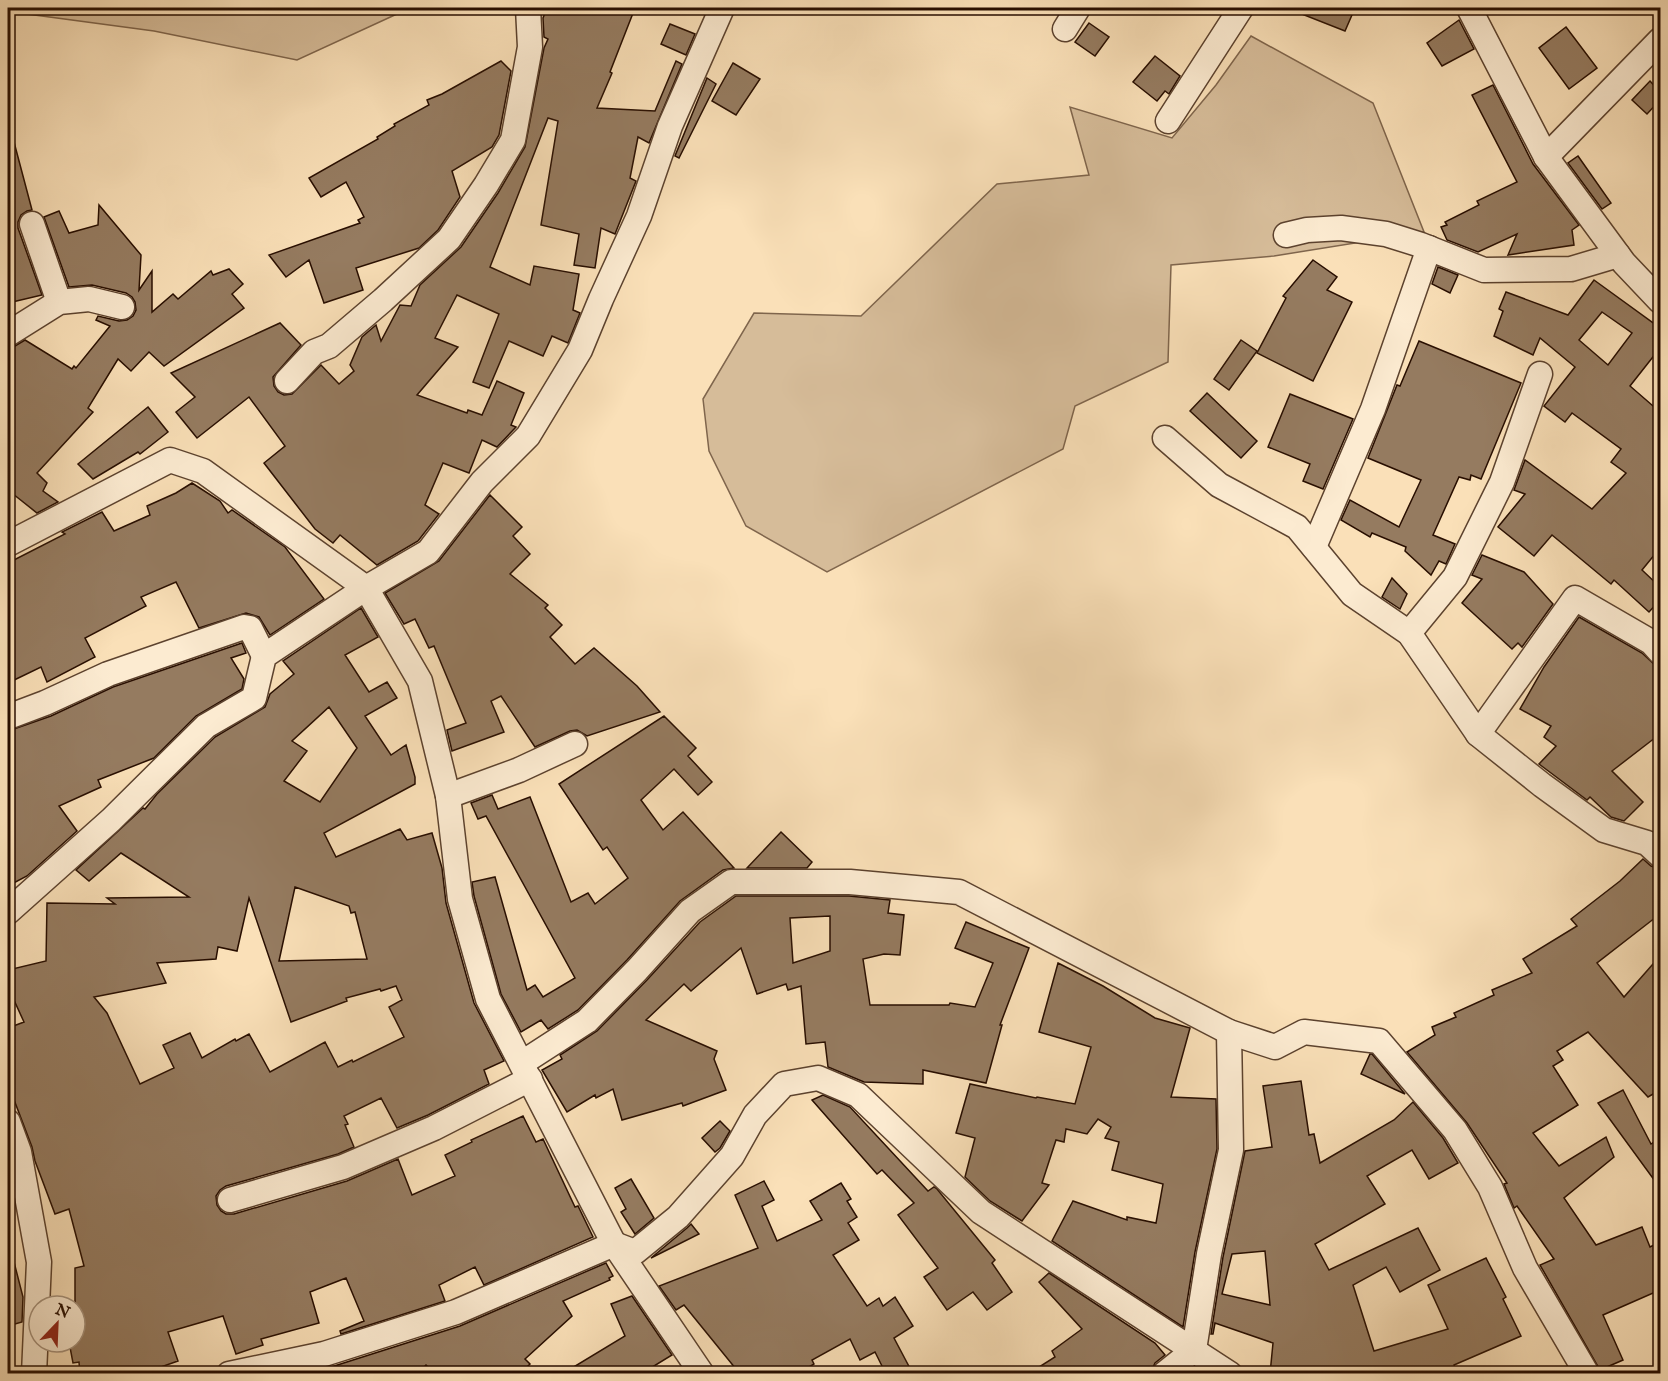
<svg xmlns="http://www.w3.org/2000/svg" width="1668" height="1381" font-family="'IM FELL English',serif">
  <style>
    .green { fill: #d6bc99; stroke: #7f654c; stroke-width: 1.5 }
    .building { fill: #957b60; stroke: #280e00; stroke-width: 1.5; fill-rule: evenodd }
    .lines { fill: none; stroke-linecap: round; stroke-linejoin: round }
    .street-casing { stroke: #5c422e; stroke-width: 27 }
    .street { stroke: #fcebd1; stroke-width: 24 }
  </style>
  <rect width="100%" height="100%" fill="#fae0b8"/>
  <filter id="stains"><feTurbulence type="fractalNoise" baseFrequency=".00333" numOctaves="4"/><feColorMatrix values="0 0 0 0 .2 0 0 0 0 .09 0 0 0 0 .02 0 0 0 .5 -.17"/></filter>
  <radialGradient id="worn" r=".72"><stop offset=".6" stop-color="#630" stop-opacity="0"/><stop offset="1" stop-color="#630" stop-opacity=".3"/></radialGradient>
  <g class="green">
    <polygon points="16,8 410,8 297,60 154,31 27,14"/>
    <polygon points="1251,36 1373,103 1424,232 1274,256 1171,265 1168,362 1075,406 1063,449 827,572 746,526 709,451 703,399 754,313 861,316 997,184 1089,175 1070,107 1172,138 1216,85"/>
  </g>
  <g class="building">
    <polygon points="547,8 635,8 610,72 612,73 597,108 655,111 676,61 682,64 649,143 638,137 630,178 636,181 615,234 601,228 595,268 574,265 579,234 541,225 558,121 548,118 490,267 530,285 534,266 579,274 573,310 580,313 568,343 552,336 543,356 509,341 489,388 473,382 499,314 457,295 435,338 458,347 417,395 467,413 468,410 482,415 497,381 524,393 511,425 516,427 497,447 482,440 469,473 443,463 425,505 439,514 418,541 377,565 340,535 333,543 315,529 264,463 285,446 249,397 197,438 176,412 195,397 171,373 280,323 301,345 273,377 274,386 278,392 284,395 292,394 321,365 339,384 354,371 350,365 362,337 376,325 381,341 400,305 411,306 420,285 461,247 498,193 525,147 544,48 548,39 544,37 543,18"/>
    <polygon points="1290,8 1355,8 1345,31 1289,9"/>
    <polygon points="1459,20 1474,49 1442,66 1427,43"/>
    <polygon points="1089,23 1109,37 1095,56 1075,42"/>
    <polygon points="670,24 695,34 686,55 661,44"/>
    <polygon points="1566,27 1597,68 1569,89 1539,48"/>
    <polygon points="1155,56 1180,76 1169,94 1165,91 1157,101 1133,82"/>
    <polygon points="501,61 511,71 499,135 492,147 452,171 460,197 438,230 419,248 356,268 363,290 324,303 309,260 286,277 269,255 360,223 358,220 364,217 346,182 321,197 309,178 378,139 377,137 395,126 394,124 429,105 427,100 442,94"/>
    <polygon points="733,63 760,79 736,115 712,101"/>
    <polygon points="707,78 716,84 679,158 675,156"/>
    <polygon points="1650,81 1660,92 1660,100 1647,114 1632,100"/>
    <polygon points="1493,85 1533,164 1579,225 1572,230 1574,245 1508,255 1517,234 1478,252 1447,240 1441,227 1447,225 1445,222 1479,205 1477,201 1517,182 1472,95"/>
    <polygon points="14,142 32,210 27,211 21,215 18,222 18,228 42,295 8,303 8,143"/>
    <polygon points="1578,156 1611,203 1602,209 1568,163"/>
    <polygon points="99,205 141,255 139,290 152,271 152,312 173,294 178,299 211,271 213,275 229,269 243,284 232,294 244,308 164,366 149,352 131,371 118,359 88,408 93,412 37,473 47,483 43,491 58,502 37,513 8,490 8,348 15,346 25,340 72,369 74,366 76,368 110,326 96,320 98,316 119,321 127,320 133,316 136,310 135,302 132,297 126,293 92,285 69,287 44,217 59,211 69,233 98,225"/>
    <polygon points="1313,260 1337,277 1327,290 1352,302 1313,381 1257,353 1286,298 1283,296"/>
    <polygon points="1438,267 1458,275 1450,293 1432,284"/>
    <path d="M1594 280 1660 328V348L1630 386 1660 412V548L1642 570 1660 587V600L1649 612 1614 580 1611 584 1552 535 1534 556 1498 527 1525 494 1514 490 1525 460 1592 509 1626 473 1611 462 1621 449 1572 413 1565 422 1544 406 1575 367 1540 338 1533 355 1494 336 1503 311 1499 309 1506 292 1568 315ZM1602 312 1632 333 1608 365 1579 340Z"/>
    <polygon points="1241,340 1257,351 1229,390 1214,379"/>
    <polygon points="1419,341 1521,383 1481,479 1471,475 1470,480 1459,477 1433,535 1455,544 1446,564 1439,561 1431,575 1405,551 1406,547 1372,533 1370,537 1341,520 1350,500 1399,527 1421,480 1368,458 1397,385 1400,386"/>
    <polygon points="1207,393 1257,441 1241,458 1190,411"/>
    <polygon points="1290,394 1353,419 1323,489 1303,481 1310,464 1268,447"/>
    <polygon points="148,407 168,432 140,454 138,452 93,479 78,464"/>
    <polygon points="192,483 220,501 228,513 232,510 285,547 324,599 270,635 259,617 246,613 199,628 176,582 141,597 146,606 85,638 95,657 47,682 41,667 8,683 8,563 65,534 62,532 102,512 114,531 150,515 147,506 176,493"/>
    <polygon points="490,495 522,527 513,536 530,554 510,574 548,605 545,608 562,625 550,637 575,664 594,648 637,686 660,712 587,736 577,730 570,731 535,747 501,696 491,701 504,732 452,751 447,730 466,723 434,646 429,648 415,619 404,624 385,593 439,561"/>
    <polygon points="1482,555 1524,572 1553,604 1522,647 1518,643 1512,649 1462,603 1482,579 1472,575"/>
    <polygon points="1392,578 1407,594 1400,609 1382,597"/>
    <path d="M361 608 378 637 345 655 369 692 387 682 397 698 365 716 391 755 406 745 415 777V784L324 833 336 857 400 829 407 840 432 833 442 868 446 903 474 1003 504 1061 484 1070 489 1084 428 1115 397 1128 381 1098 344 1116 348 1124 345 1125 354 1147 338 1154 226 1186 220 1190 216 1196 217 1205 221 1211 226 1214H234L347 1181 398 1159 412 1195 455 1176 445 1155 472 1142 471 1140 523 1116 536 1142 543 1139 575 1207 578 1206 593 1237 484 1285 475 1267 439 1285 445 1301 341 1334 340 1331 364 1321 346 1278 310 1292 319 1323 261 1339 263 1345 236 1354 223 1316 168 1332 178 1361 141 1374H80L79 1362 73 1363 69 1342H75V1268L84 1266 69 1209 55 1214 35 1161 32 1147 8 1084V1028L24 1022 8 987V970L46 961 47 903 115 904 107 898 189 897 121 853 89 881 76 870 143 808 145 809 157 794 215 737 265 707 270 694 294 674 283 661ZM329 707 357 748 320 802 284 781 307 751 292 741ZM295 887 349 906 351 913 355 912 367 959 279 961ZM249 898 291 1022 347 1001 346 998 380 989 381 991 396 986 402 1000 389 1007 404 1037 353 1062 352 1060 338 1067 325 1042 270 1072 249 1034 236 1041 235 1039 202 1058 190 1033 163 1045 174 1068 140 1084 107 1013 94 997 166 983 157 963 216 959 218 947 237 951Z"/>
    <polygon points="1579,617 1642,653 1655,665 1660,666 1660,734 1612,771 1643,802 1624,821 1611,817 1590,797 1587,800 1539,764 1556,746 1544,737 1551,726 1520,709 1544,667"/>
    <polygon points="242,643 246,653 231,658 244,679 242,689 196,716 154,758 98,780 101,787 59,806 77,831 27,876 8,886 8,731 51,716 113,687"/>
    <polygon points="664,716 696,748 688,756 712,782 698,795 674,769 641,800 663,830 683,812 734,868 723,870 680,901 627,960 578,1010 548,1029 541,1020 521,1032 501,994 474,896 472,882 495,877 527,990 535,985 543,997 575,978 486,816 478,819 471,803 492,795 498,809 530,797 571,902 588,893 595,904 628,878 607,847 603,850 559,784"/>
    <polygon points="781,832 812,862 807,868 747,868"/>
    <polygon points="1643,859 1651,866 1660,869 1660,914 1597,963 1624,997 1660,956 1660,1090 1648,1097 1588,1032 1557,1051 1563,1060 1553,1066 1578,1105 1533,1133 1559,1166 1606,1137 1614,1157 1564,1198 1596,1245 1642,1227 1650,1247 1660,1242 1660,1290 1603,1315 1623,1360 1600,1370 1540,1265 1554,1259 1517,1206 1514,1208 1504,1184 1507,1183 1467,1123 1407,1052 1435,1035 1432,1027 1456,1017 1454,1013 1494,995 1492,990 1532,973 1523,959 1577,926 1571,919 1620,881"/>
    <path d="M736 896H849L890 900 888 913 904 915 900 955 884 954 863 959 870 1005H949L950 1003 975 1007 993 963 955 948 966 922 1029 948 1000 1025H1002L986 1083 923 1070V1084L864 1082 828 1067 825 1042 806 1044 801 986 788 990 786 984 757 994 741 948 691 991 684 984 646 1020 717 1051 714 1059 726 1090 683 1106 682 1103 622 1120 613 1089 596 1098 595 1095 567 1112 542 1070 562 1059 560 1055 597 1031 647 980 700 922ZM830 916V951L793 963 790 918Z"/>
    <polygon points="1058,963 1103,986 1155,1018 1190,1028 1171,1097 1216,1099 1217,1149 1195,1252 1183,1327 1052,1241 1073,1201 1127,1220 1127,1217 1156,1223 1163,1184 1112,1170 1119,1142 1105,1138 1111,1127 1098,1119 1087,1134 1066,1129 1064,1142 1056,1140 1042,1183 1049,1185 1022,1221 990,1201 965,1177 975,1138 956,1133 970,1084 1036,1098 1037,1097 1075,1104 1091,1047 1039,1032"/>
    <polygon points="1370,1054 1372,1054 1405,1094 1361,1074"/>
    <path d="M1301 1081 1309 1135 1314 1134 1320 1163 1394 1120 1413 1102 1443 1138 1458 1163 1429 1179 1412 1150 1367 1176 1385 1204 1315 1244 1329 1270 1418 1228 1440 1270 1400 1292 1386 1267 1353 1285 1374 1351 1448 1329 1428 1285 1486 1258 1506 1297 1503 1299 1521 1336 1454 1365 1456 1374H1270L1273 1343 1215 1323 1213 1334H1211L1223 1257 1245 1151 1272 1147 1263 1086ZM1265 1251 1270 1305 1222 1294 1232 1254Z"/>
    <polygon points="1623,1090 1651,1144 1660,1138 1660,1188 1598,1103"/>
    <polygon points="823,1095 850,1107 928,1191 934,1187 937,1189 995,1260 992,1263 1012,1292 987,1310 973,1292 947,1310 924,1277 938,1268 898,1215 914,1203 882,1170 877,1174 812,1100"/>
    <polygon points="720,1121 730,1131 720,1148 715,1152 702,1138"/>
    <polygon points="631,1179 654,1218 635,1234 621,1212 626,1209 615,1188"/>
    <polygon points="764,1181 774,1200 762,1206 777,1241 822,1220 810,1201 841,1183 851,1199 847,1201 857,1217 848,1223 859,1240 833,1255 867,1306 879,1298 883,1306 895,1297 913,1326 894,1338 913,1374 886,1374 875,1352 860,1360 850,1339 812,1360 814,1364 798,1374 740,1374 684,1305 676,1310 659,1286 758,1248 735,1195"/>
    <polygon points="691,1224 699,1234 651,1258 687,1228"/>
    <polygon points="14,1262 23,1297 22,1322 8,1326 8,1263"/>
    <polygon points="606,1263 613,1276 609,1278 610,1280 563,1301 572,1316 525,1359 530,1364 520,1374 435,1374 426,1365 417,1374 301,1374 328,1368 460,1326"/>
    <polygon points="1049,1273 1155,1343 1165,1355 1155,1363 1150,1374 1028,1374 1055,1357 1052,1351 1082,1329 1039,1282"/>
    <polygon points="632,1296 672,1355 641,1374 562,1374 625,1336 611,1304"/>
  </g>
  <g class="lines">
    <g class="street-casing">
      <g id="street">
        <polyline points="1469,8 1546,157 1624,263 1660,301"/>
        <polyline points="1065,29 1078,8"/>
        <polyline points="1168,121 1241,8"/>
        <polyline points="1546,157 1660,40"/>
        <polyline points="32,224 59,302"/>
        <polyline points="1286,235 1307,230 1341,228 1386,234 1421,245 1484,270 1571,269 1618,255"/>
        <polyline points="8,334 59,302 89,299 122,307"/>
        <polyline points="287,381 314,352 329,346 383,300 449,239 486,185 513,140 530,47 528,8"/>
        <polyline points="1165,438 1219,485 1297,527 1352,594 1409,633 1478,734 1542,785 1604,830 1647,843 1660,855"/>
        <polyline points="8,544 170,460 203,471 366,588 420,681 448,796 460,899 488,999 614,1244 702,1374"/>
        <polyline points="1314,547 1373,409 1429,248"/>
        <polyline points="1409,633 1455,577 1502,482 1540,374"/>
        <polyline points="8,717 45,703 108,674 244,627 250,628 264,656"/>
        <polyline points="1478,734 1575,598 1651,642 1660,652"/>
        <polyline points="448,796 519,770 575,744"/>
        <polyline points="8,912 111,820 206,726 254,698 264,656 366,588 428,552 482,482 528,436 580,350 601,299 639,216 670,126 722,8"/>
        <polyline points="522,1063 587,1021 637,970 690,911 731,882 850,882 959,892 1229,1032 1275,1047 1304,1032 1379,1041 1455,1130 1490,1187 1525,1268 1587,1374"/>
        <polyline points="8,1122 19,1152 39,1262 34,1374"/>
        <polyline points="230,1200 343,1167 434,1128 530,1079"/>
        <polyline points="229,1374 324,1354 456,1312 614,1244 635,1252 678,1217 732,1156 755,1115 784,1084 818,1078 858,1095 981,1212 1230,1374"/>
        <polyline points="1164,1374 1194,1350 1209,1254 1231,1150 1229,1032"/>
      </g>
    </g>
    <use href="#street" class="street"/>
  </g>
  <rect width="1668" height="1381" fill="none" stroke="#fae0b8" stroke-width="30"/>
  <rect x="9" y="9" width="1650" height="1363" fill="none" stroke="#280e00" stroke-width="3"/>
  <rect x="15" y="15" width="1638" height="1351" fill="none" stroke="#280e00" stroke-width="1.5"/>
  <g transform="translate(57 1324) rotate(23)"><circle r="28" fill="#fcebd1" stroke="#a7937d" stroke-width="1.5"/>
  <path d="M0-4.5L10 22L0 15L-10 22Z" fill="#8f2418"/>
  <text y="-9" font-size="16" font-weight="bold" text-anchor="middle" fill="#280e00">N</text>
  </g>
  <rect width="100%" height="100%" filter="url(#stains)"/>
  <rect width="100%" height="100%" fill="url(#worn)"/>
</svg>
